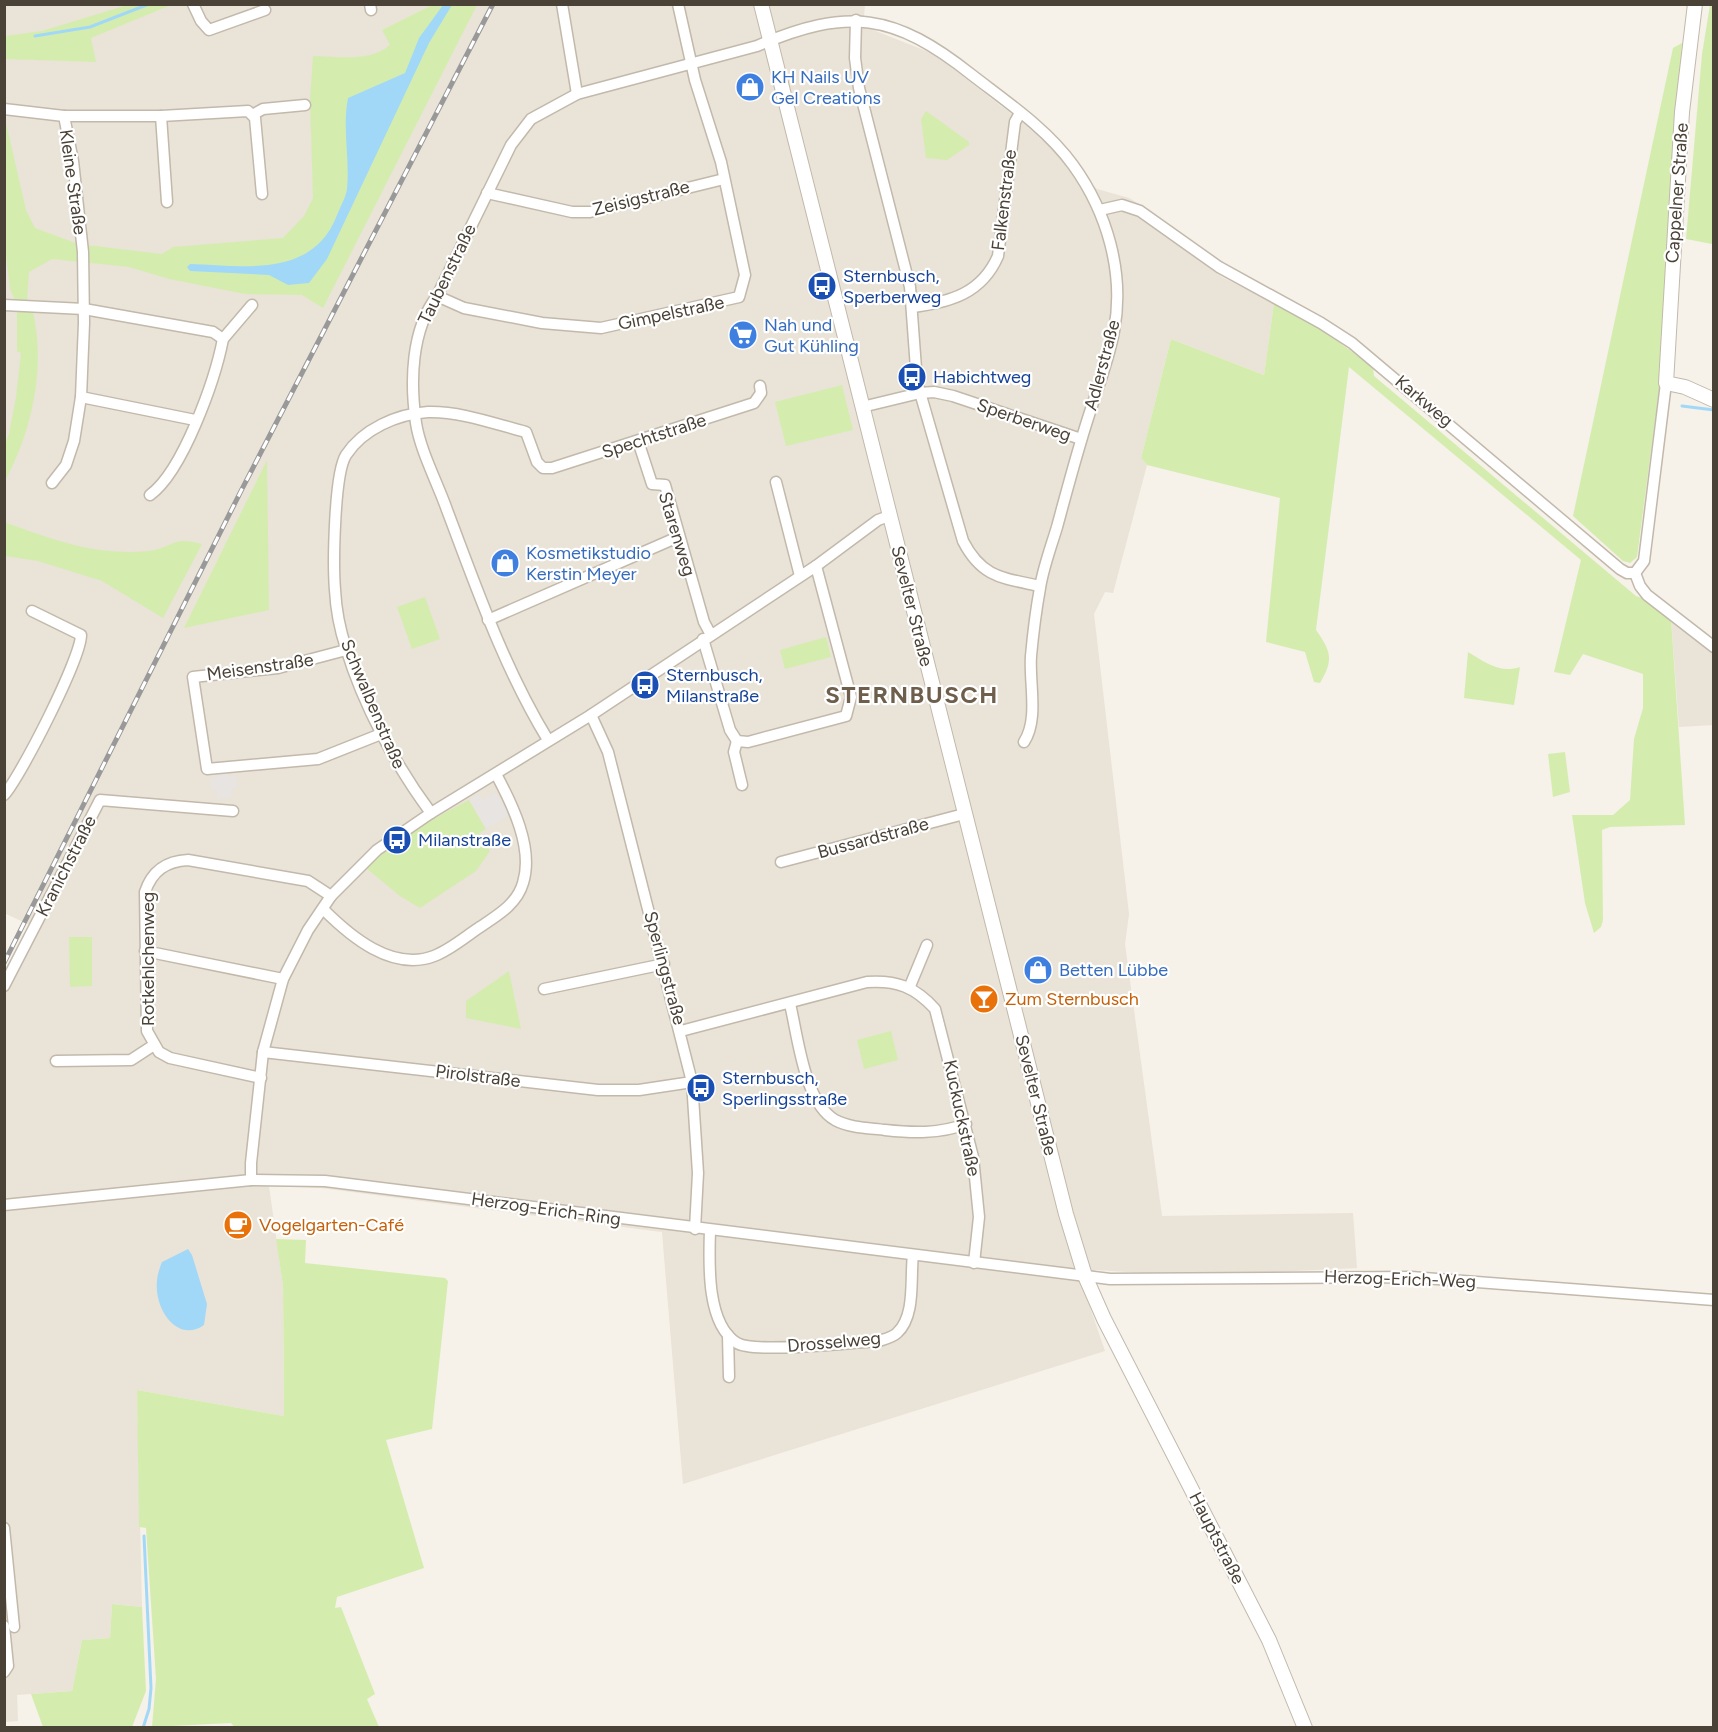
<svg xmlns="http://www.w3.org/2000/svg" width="1718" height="1732" font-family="Figtree,sans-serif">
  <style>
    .residential { fill: #eae3d7 }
    .green { fill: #d4edaf }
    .parking { fill: #e7e4e1 }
    .water { fill: #a2d8f7 }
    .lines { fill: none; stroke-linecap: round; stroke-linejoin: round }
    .stream { stroke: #a2d8f7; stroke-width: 3 }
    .minor-casing { stroke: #c2b9ab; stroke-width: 13 }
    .tertiary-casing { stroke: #c2b9ab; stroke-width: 16 }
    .minor { stroke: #fff; stroke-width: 10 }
    .tertiary { stroke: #fff; stroke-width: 14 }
    .rail-casing { stroke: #999; stroke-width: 5 }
    .rail { stroke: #fff; stroke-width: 3; stroke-dasharray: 9; stroke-linecap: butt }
    .labels { text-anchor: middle; stroke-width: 4.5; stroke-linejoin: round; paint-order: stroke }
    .shop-label { font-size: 18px; fill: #366cbe; stroke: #fff; text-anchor: start }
    .street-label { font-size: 18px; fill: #4b4237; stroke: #fff }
    .transit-label { font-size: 18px; fill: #164399; stroke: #fff; text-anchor: start }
    .food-label { font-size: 18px; fill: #c56008; stroke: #fff; text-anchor: start }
    .district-label { font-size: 24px; font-weight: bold; letter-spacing: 1.5px; fill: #6e5f4d; stroke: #fff }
  </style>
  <rect width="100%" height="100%" fill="#f6f1e9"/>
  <g class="residential">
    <polygon points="5,5 865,5 863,26 934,54 1022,122 1097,189 1129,198 1151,211 1156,227 1222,277 1274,303 1264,375 1171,339 1141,458 1147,465 1113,593 1105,592 1094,614 1129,914 1125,944 1162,1216 1353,1213 1357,1268 1189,1276 1096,1270 1082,1284 1105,1351 683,1484 662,1232 321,1188 269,1186 283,1286 284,1416 137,1390 142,1607 112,1604 110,1638 82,1640 72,1691 17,1695 18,1721 5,1722 4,975 30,925 4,913"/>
    <polygon points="1671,618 1713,651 1713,725 1679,727"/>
  </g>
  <g class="green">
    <polygon points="127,5 171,5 91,38 96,62 5,59 5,36 42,31"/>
    <path d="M432 5H477L323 308 302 295 245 294 169 279 129 267 52 259 29 272 27 301H15L10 289 5 246 4 114 26 210 35 228 78 244 162 254 173 247 283 238 304 216 313 198 310 99 313 56C338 56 369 63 390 45L382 30Z"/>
    <polygon points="1710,5 1714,5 1712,244 1686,239 1702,54"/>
    <polygon points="1682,43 1659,390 1637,557 1630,563 1623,561 1573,516 1673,48"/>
    <polygon points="926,111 969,142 969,145 947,160 926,158 921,119"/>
    <path d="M1274 303 1318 327 1373 367 1374 376 1636 596 1645 599 1671 618 1685 825 1610 827 1602 830 1603 920 1601 927 1594 933 1585 903 1572 815H1613L1630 800 1634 739 1643 708V674L1583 654 1570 675 1554 672 1581 560 1349 367 1316 630C1331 651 1334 660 1320 683L1314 682 1305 652 1266 642 1280 498 1147 465 1141 458 1171 339 1264 375Z"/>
    <path d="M17 309H32C47 365 32 431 5 481V444L9 434 16 397 21 353 17 351Z"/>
    <polygon points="842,385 853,430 786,446 775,402"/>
    <polygon points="267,460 269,610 184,628"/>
    <path d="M5 519 7 523C54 540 96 556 148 551 173 548 172 535 202 544L163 618 102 581 38 561 5 556Z"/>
    <polygon points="425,597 440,639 412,649 397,607"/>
    <polygon points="826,637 831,657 785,669 780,650"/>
    <path d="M1468 652C1485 662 1500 674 1520 667L1514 705 1464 698Z"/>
    <polygon points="1565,752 1570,792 1553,797 1548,754"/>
    <path d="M469 800 486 829 479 833 490 851 476 871 420 908 400 896 366 868C396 839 432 819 469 800Z"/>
    <polygon points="69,937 92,937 92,986 70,987"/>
    <polygon points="509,971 521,1029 466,1018 466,1001"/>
    <polygon points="891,1031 898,1060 864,1069 857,1040"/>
    <polygon points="276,1239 306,1240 305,1263 445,1278 448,1281 432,1429 386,1440 424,1568 337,1597 335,1608 341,1607 375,1694 367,1699 379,1727 235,1728 231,1723 152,1727 156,1679 146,1528 139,1527 137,1390 284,1416 283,1286"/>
    <polygon points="112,1604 142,1607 146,1691 132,1727 43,1727 31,1694 72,1691 82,1640 110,1638"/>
  </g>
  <g class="parking">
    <polygon points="227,771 228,776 236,775 237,788 231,789 232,797 217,799 216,789 211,790 210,778 219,777 218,772"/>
    <polygon points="496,793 510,815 486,829 469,800 479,794 483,800"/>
  </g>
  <g class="water">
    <path d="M443 5H452L429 43 327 259 309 283 288 285 269 275 190 271 187 267 190 264C245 266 313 278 337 215 340 207 346 197 347 189 350 158 342 128 348 98L405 73 419 38Z"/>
    <path d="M188 1249 192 1255 207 1304 204 1325C180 1342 159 1315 157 1291 156 1280 158 1272 162 1262Z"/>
  </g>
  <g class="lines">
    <g class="stream">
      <polyline points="35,36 90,27 149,4"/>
      <polyline points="1682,406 1714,410"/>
      <polyline points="143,1728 149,1709 151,1688 144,1536"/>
    </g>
    <g class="minor-casing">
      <g id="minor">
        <polyline points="193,4 201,21 209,30 265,10"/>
        <polyline points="370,4 371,10"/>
        <polyline points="562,4 577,94"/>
        <path d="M856 20 855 58 859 88 910 287 917 382 963 541C982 578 1003 578 1040 586"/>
        <polyline points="4,109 64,116 161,116 248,111 255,118 262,194"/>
        <polyline points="254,114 263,109 305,105"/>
        <polyline points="161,116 167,202"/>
        <polyline points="487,193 572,212 590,212 724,179"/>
        <polyline points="1100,210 1122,205 1140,211 1219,267 1321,323 1352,343 1620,569 1627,573 1635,573"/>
        <polyline points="437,296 464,308 542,323 601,328 739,297 745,275 721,162 695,80 678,4"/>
        <path d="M4 305 84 309 213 332 223 339C215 380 183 471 150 495"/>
        <path d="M913 307C951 302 982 293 998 256L1015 122 1020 113"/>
        <polyline points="223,339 252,305"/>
        <polyline points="81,397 195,420"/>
        <polyline points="862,407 920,393 934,392 953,396 1081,439"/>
        <polyline points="638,441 652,484 665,485 704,622 711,635"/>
        <polyline points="776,482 800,576"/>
        <polyline points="52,483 66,465 74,441 81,397 84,323 83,252 73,161 64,116"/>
        <polyline points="1635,573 1644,561 1666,383"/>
        <polyline points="1635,573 1640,586 1647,595 1714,647"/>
        <polyline points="488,620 678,537"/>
        <polyline points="703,639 730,730 737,741 748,742 846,716 851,697 816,566"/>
        <polyline points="346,650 278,668 193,677 207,769 318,759 381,734"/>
        <polyline points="591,715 608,752 692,1082 698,1173 695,1229"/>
        <path d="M548 740C504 668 477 589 447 510 438 484 420 450 416 423 410 382 411 330 437 296L511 145 531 119 577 94 757 46C848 7 894 13 972 75 1007 102 1047 129 1073 165 1107 212 1125 273 1114 331 1109 359 1098 387 1089 415 1077 452 1067 490 1057 527 1051 547 1043 568 1040 588 1036 610 1033 634 1031 656 1029 683 1039 719 1024 742"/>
        <polyline points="737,741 734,752 742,785"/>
        <path d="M4 795C21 776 81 658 81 635L32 611"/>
        <path d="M431 813C396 766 363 705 346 648 340 630 336 609 335 590 333 565 334 474 346 455 363 429 397 414 428 412 460 411 495 424 526 432L537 462 543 468H552L754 403 761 393 760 386"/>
        <polyline points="781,862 964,814"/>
        <path d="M323 909C350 936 392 972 434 956 450 950 465 937 480 927 498 915 517 904 523 883 534 848 512 804 496 774"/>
        <polyline points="145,951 283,979"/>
        <polyline points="4,986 100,800 233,811"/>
        <polyline points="910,986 927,945"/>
        <polyline points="544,989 664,964"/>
        <path d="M790 1004C798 1037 804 1102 835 1120 850 1128 869 1128 885 1130 913 1133 939 1134 966 1124"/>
        <path d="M681 1031 867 982C897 980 915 987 935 1009L973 1157 979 1217 974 1263"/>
        <polyline points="263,1052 598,1090 639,1090 692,1082"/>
        <polyline points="56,1061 131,1060 154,1045"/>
        <path d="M261 1078 170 1058 159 1052 147 1031 145 892C152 871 166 861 188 860L308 881 331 896"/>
        <polyline points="251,1180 251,1163 263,1052 283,979 308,930 331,896 377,850 431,813 591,715 816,566 878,520 889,516"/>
        <polyline points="4,1205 251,1180 325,1181 1110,1279 1411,1277 1714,1300"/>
        <path d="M710 1230C709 1262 706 1324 737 1343 754 1354 854 1342 879 1341 885 1339 893 1337 897 1333 916 1316 910 1278 913 1255"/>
        <polyline points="728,1335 729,1377"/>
        <polyline points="4,1528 14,1627"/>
        <polyline points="4,1626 8,1666 4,1672"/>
      </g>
    </g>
    <g class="tertiary-casing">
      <g id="tertiary">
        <polyline points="761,4 1066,1214 1085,1276 1104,1319 1269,1640 1305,1728"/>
        <polyline points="1695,4 1682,112 1666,383 1685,387 1714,400"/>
      </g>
    </g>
    <use href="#minor" class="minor"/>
    <use href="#tertiary" class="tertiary"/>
    <g class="rail-casing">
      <polyline id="rail" points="4,963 242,489 493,4"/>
    </g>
    <use href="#rail" class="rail"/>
  </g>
  <defs>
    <g id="shop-disc" transform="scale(1.5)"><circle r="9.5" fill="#3f7fe0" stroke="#fff"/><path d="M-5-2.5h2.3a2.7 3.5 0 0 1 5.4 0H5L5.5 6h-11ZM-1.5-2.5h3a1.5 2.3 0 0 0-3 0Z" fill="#fff"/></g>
    <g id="bus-disc" transform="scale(1.5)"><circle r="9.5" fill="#1a4fb4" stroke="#fff"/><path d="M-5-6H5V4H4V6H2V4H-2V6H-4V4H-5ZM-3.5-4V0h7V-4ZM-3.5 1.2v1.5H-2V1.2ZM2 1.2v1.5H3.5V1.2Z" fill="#fff"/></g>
    <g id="supermarket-disc" transform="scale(1.5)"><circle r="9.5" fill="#3f7fe0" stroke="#fff"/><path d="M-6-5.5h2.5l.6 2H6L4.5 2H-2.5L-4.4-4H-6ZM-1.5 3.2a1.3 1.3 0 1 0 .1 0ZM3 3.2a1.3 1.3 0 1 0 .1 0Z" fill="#fff"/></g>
    <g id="bar-disc" transform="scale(1.5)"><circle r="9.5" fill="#e8710a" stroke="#fff"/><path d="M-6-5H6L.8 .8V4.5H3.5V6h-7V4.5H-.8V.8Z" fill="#fff"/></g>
    <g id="cafe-disc" transform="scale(1.5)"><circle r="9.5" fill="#e8710a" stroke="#fff"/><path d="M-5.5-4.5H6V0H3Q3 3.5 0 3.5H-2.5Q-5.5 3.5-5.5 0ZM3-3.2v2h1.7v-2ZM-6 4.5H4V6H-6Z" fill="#fff"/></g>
  </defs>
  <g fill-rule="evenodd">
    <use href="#shop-disc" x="750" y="87"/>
    <use href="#bus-disc" x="822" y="286"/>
    <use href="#supermarket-disc" x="743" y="335"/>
    <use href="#bus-disc" x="912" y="377"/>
    <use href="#shop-disc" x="505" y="563"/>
    <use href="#bus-disc" x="645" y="685"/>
    <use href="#bus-disc" x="397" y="840"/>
    <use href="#shop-disc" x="1038" y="970"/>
    <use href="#bar-disc" x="984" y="999"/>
    <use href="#bus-disc" x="701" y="1088"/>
    <use href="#cafe-disc" x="238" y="1225"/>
  </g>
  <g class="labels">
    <g class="shop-label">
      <text x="771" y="83">KH Nails UV<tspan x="771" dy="21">Gel Creations</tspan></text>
      <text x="764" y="331">Nah und<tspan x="764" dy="21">Gut Kühling</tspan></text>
      <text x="526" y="559">Kosmetikstudio<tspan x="526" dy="21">Kerstin Meyer</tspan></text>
      <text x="1059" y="976">Betten Lübbe</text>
    </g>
    <g class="street-label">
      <text transform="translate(73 182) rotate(82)" y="6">Kleine Straße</text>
      <text transform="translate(1677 193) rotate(-86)" y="6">Cappelner Straße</text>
      <text transform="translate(641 198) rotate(-14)" y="6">Zeisigstraße</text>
      <text transform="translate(1004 200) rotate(-83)" y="6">Falkenstraße</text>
      <text transform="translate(447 274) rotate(-64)" y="6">Taubenstraße</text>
      <text transform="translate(671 313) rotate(-12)" y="6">Gimpelstraße</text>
      <text transform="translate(1102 365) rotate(-75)" y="6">Adlerstraße</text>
      <text transform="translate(1424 401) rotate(40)" y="6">Karkweg</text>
      <text transform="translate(1024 420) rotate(19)" y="6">Sperberweg</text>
      <text transform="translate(654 436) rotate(-18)" y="6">Spechtstraße</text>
      <text transform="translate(677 534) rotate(73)" y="6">Starenweg</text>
      <text transform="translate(912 606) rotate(76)" y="6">Sevelter Straße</text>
      <text transform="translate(260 667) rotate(-8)" y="6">Meisenstraße</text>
      <text transform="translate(373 704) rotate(67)" y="6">Schwalbenstraße</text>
      <text transform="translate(873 838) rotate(-15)" y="6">Bussardstraße</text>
      <text transform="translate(66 866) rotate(-63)" y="6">Kranichstraße</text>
      <text transform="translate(148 959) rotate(-90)" y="6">Rotkehlchenweg</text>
      <text transform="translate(665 968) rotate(75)" y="6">Sperlingstraße</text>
      <text transform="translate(478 1076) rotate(7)" y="6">Pirolstraße</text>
      <text transform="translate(1036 1095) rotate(76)" y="6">Sevelter Straße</text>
      <text transform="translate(962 1118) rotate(78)" y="6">Kuckuckstraße</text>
      <text transform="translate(546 1209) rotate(8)" y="6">Herzog-Erich-Ring</text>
      <text transform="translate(1400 1279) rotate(2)" y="6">Herzog-Erich-Weg</text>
      <text transform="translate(834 1342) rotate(-5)" y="6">Drosselweg</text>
      <text transform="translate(1217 1538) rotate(63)" y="6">Hauptstraße</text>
    </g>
    <g class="transit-label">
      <text x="843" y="282">Sternbusch,<tspan x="843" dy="21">Sperberweg</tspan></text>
      <text x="933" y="383">Habichtweg</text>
      <text x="666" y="681">Sternbusch,<tspan x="666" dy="21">Milanstraße</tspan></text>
      <text x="418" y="846">Milanstraße</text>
      <text x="722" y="1084">Sternbusch,<tspan x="722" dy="21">Sperlingsstraße</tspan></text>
    </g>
    <g class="food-label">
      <text x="1005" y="1005">Zum Sternbusch</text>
      <text x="259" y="1231">Vogelgarten-Café</text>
    </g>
    <g class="district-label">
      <text x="912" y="703">STERNBUSCH</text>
    </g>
  </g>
  <rect width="1718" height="1732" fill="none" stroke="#4b4237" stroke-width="12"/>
</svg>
